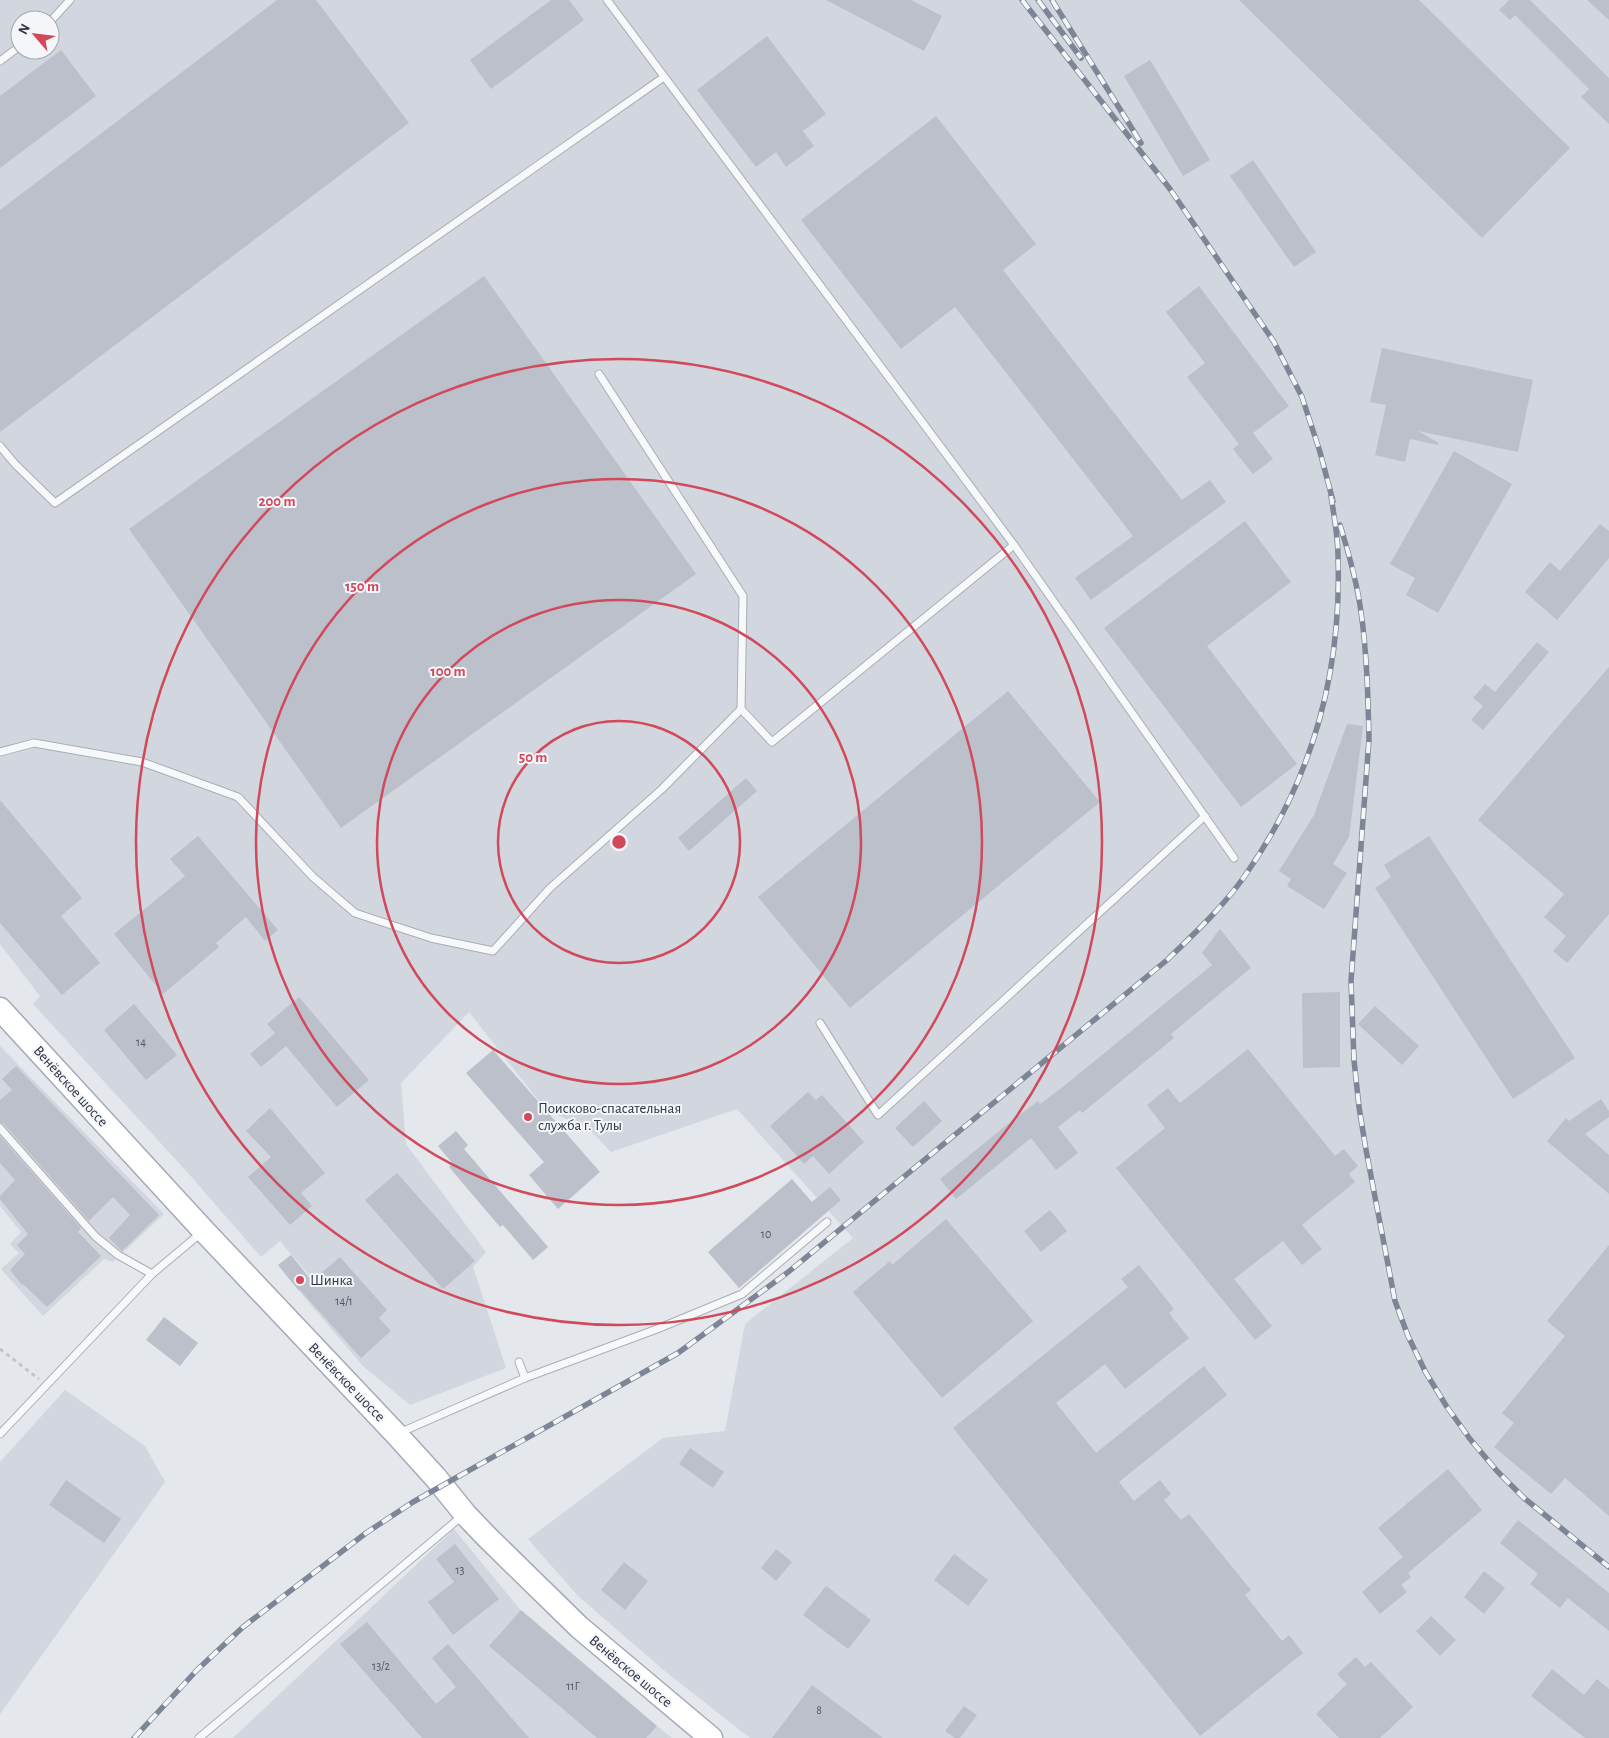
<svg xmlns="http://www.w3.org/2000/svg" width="1609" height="1738" font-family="'Alegreya Sans',sans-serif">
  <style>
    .built { fill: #d2d6de; fill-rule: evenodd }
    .building { fill: #bbc0ca }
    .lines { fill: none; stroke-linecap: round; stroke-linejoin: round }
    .lane-casing { stroke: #a9aeb7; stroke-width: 9 }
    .primary-casing { stroke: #a3abb8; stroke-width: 25 }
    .path { stroke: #c2c5cb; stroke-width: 3; stroke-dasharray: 4 4; stroke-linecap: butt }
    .lane { stroke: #f7f8fa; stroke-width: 7 }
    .primary { stroke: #fff; stroke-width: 22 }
    .rail-casing { stroke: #7d8696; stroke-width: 5.5 }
    .rail { stroke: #f4f6f9; stroke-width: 4; stroke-dasharray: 11; stroke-linecap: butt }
    .ring { fill: none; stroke: #d1495b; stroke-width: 2.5 }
    .poi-dot { fill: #d1495b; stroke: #f4f6f9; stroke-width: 2 }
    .labels { text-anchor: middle; stroke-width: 4; stroke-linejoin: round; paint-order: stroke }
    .number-label { font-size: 12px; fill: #4f5766 }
    .street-label { font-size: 15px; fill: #2b3445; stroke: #f4f6f9 }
    .poi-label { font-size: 15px; fill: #2b3445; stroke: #f4f6f9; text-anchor: start }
    .centre { fill: #d1495b; stroke: #f4f6f9; stroke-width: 2.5 }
    .ring-label { font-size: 15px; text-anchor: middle; font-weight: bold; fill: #d1495b; stroke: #f4f6f9; stroke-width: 4; stroke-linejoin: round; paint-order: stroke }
  </style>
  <rect width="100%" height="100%" fill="#e4e7ec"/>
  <g class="built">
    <path d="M0 0H1609V1738H750L666 1672 578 1596 528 1539 663 1438 725 1431 745 1324 853 1238 737 1109 611 1152 589 1129 546 1110 469 1012 401 1083 406 1144 486 1252 473 1267 506 1368 410 1405 363 1366 299 1291 313 1280 280 1241 261 1257 188 1173 33 1004 40 996 0 944ZM20 20H50V50H20Z"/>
    <polygon points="0,1046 164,1214 113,1262 104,1259 43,1316 1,1269 19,1253 10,1244 21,1232 0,1206"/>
    <polygon points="65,1390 145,1446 165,1482 0,1714 0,1462"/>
    <polygon points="454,1529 536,1629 672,1738 233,1738"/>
  </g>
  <g class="building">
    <polygon points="277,0 316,0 409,123 0,432 0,210"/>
    <polygon points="551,0 569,0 584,20 491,89 470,60"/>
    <polygon points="826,0 911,0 942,16 924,51"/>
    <polygon points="1239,0 1419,0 1570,148 1482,238"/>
    <polygon points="1509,0 1530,0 1609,78 1609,124 1581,97 1589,89 1515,15 1510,20 1499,10"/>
    <polygon points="1587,0 1609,0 1609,20"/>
    <polygon points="767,36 826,114 803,131 814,146 786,167 776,152 756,167 697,90"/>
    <polygon points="61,50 96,96 0,168 0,96"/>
    <polygon points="1150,60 1210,160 1183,176 1124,76"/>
    <polygon points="936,116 1036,244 1003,270 1182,500 1210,480 1226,502 1091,600 1075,578 1133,536 955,307 901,349 801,220"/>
    <polygon points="1253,160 1316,252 1294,267 1230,176"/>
    <polygon points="484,276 696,574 341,828 129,529"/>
    <polygon points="1199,286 1289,406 1253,433 1273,459 1253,474 1233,449 1239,444 1187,377 1205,363 1166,312"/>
    <polygon points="1382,348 1533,380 1518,452 1418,431 1439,443 1438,445 1410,439 1405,462 1375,455 1386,405 1370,402"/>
    <polygon points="1454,451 1512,484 1438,613 1406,595 1415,578 1390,564"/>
    <polygon points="1245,521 1291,582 1207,646 1297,764 1241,807 1104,628"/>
    <polygon points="1600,524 1609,531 1609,558 1557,620 1525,592 1550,562 1560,571"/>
    <polygon points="1537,642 1549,652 1483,730 1471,720 1483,706 1473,698 1485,684 1495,692"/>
    <polygon points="1609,667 1609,914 1567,963 1553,951 1566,936 1544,917 1564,894 1478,820"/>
    <polygon points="1008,691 1100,802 850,1008 758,897"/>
    <polygon points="1347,724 1363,726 1349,837 1333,864 1347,873 1324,909 1287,886 1291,879 1279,871 1314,815"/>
    <polygon points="746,778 757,791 689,851 678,838"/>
    <polygon points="0,800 82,898 61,916 100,963 62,995 0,923"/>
    <polygon points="198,836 278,930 265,941 246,917 216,943 219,947 163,994 114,934 185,876 170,859"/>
    <polygon points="1429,836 1575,1058 1513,1099 1375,888 1391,877 1384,865"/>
    <polygon points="1220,929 1251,968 1171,1034 1174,1038 1082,1113 1080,1110 1058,1127 1078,1153 1056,1170 1031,1138 956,1199 940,1179 1013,1120 1038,1101 1040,1104 1064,1086 1212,965 1202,953"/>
    <polygon points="1340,992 1340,1067 1303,1068 1302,993"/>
    <polygon points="299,997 369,1080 337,1107 286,1046 261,1067 250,1054 275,1033 267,1024"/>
    <polygon points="134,1004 177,1055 146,1080 104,1030"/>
    <polygon points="1375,1006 1419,1046 1402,1065 1358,1024"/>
    <polygon points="1248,1049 1335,1156 1344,1149 1358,1166 1349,1174 1355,1182 1302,1225 1322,1249 1302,1265 1283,1241 1234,1279 1272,1326 1255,1340 1116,1168 1165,1128 1147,1105 1168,1088 1180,1103"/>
    <polygon points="493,1050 600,1172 558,1209 529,1175 544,1162 466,1073"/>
    <polygon points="16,1066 159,1215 122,1251 109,1238 130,1215 113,1197 89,1221 4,1124 0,1123 0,1100 12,1090 2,1079"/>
    <polygon points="808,1092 816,1100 822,1095 864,1142 829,1174 813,1156 804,1164 770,1126"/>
    <polygon points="1601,1099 1609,1111 1609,1117 1585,1134 1609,1155 1609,1194 1547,1141 1566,1118 1569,1121"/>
    <polygon points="924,1101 942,1121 913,1147 895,1128"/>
    <polygon points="270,1108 325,1173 301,1193 312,1206 290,1225 248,1177 271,1157 246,1131"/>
    <polygon points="456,1131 468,1145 464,1149 548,1247 533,1260 503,1225 500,1227 449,1167 453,1164 438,1146"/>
    <polygon points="0,1136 81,1228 78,1232 101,1256 47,1307 23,1284 22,1285 10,1270 25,1254 17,1245 28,1234 0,1199 0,1196 15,1180 0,1163"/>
    <polygon points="397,1173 475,1261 443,1289 365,1200"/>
    <polygon points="792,1179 812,1202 830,1187 841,1200 739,1288 708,1252"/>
    <polygon points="1050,1210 1067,1231 1041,1252 1024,1231"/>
    <polygon points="946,1219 1033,1321 942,1398 853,1292 890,1261 892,1265"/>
    <polygon points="1609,1245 1609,1516 1565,1478 1551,1494 1494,1447 1514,1423 1502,1413 1565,1336 1547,1321"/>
    <polygon points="291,1255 312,1281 340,1257 387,1310 379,1318 391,1331 361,1358 300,1290 299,1291 278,1265"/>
    <polygon points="1139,1265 1174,1309 1169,1313 1189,1338 1125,1389 1105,1364 1056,1403 1096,1453 1204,1366 1227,1395 1119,1482 1134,1501 1160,1480 1171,1494 1164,1500 1181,1520 1189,1514 1251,1590 1245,1595 1282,1641 1289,1635 1303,1653 1200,1736 953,1428 1128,1287 1121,1279"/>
    <polygon points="164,1317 198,1343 180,1366 146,1340"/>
    <polygon points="690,1448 724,1472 713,1488 679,1464"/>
    <polygon points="1448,1469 1482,1510 1408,1573 1411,1577 1401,1585 1407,1592 1380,1614 1362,1592 1403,1557 1378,1528"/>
    <polygon points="66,1480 121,1519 104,1543 49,1505"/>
    <polygon points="1518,1520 1609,1593 1609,1631 1568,1598 1560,1608 1530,1584 1538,1574 1500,1543"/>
    <polygon points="455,1544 499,1599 453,1635 428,1602 454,1582 436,1559"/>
    <polygon points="776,1549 792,1562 776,1581 761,1568"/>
    <polygon points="954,1554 988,1580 968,1606 934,1580"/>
    <polygon points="624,1562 648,1581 625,1610 601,1590"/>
    <polygon points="1484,1571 1505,1588 1484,1614 1464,1597"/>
    <polygon points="826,1586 871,1620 848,1649 803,1615"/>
    <polygon points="521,1610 657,1726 646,1738 597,1738 489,1646"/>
    <polygon points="1431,1616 1456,1640 1440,1656 1416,1631"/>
    <polygon points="367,1622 436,1704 456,1687 432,1658 448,1644 529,1738 422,1738 340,1644"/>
    <polygon points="1356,1657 1365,1667 1371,1662 1413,1707 1380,1738 1339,1738 1316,1714 1347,1684 1337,1674"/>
    <polygon points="1552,1669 1584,1695 1597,1679 1609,1689 1609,1738 1585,1738 1531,1696"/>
    <polygon points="812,1685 855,1717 883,1738 772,1738"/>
    <polygon points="964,1706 977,1715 960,1738 955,1738 945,1731"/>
  </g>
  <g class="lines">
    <g class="lane-casing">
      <g id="lane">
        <polyline points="50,22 70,0"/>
        <polyline points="0,61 20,46"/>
        <polyline points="599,374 743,596 741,709"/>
        <polyline points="0,446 15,464 55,503 664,77"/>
        <polyline points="1014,545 1234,858"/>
        <polyline points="0,752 34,743 142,762 238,797 313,877 355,913 431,938 493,951 550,888 662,789 741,709 772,742 1014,545 607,0"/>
        <polyline points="820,1023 878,1115 1205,816"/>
        <polyline points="0,1128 95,1236 118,1255 152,1274"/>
        <polyline points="519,1362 525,1378"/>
        <polyline points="399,1433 525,1378 657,1329 742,1294 827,1222"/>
        <polyline points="0,1434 152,1274 201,1233"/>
        <polyline points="199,1738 462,1516"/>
      </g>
    </g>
    <g class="primary-casing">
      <polyline id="primary" points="0,1009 204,1231 396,1434 436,1478 465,1514 487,1537 579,1627 711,1738"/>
    </g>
    <polyline class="path" points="0,1349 39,1379"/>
    <use href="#lane" class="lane"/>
    <use href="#primary" class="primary"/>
    <g class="rail-casing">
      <g id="rail">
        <polyline points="1022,0 1170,189 1274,342 1302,397 1320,452 1333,501"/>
        <polyline points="1038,0 1081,58"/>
        <polyline points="1052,0 1141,143"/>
        <path d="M1340 525C1349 554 1357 582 1361 612 1367 654 1368 697 1369 739L1351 981 1354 1060 1359 1107 1366 1150 1395 1301 1408 1336 1426 1373 1447 1407 1470 1439 1497 1471 1524 1498 1609 1567"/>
        <path d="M134 1738 197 1670 243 1627 366 1533 413 1502 678 1353 787 1273 1167 960C1194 934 1222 908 1244 877 1312 781 1342 673 1338 556 1338 537 1334 516 1331 496"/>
      </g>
    </g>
    <use href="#rail" class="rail"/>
  </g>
  <g class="ring">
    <circle cx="619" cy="842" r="121"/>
    <circle cx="619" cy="842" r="242"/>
    <circle cx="619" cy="842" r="363"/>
    <circle cx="619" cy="842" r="483"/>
  </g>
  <g class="poi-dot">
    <circle cx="528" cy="1117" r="5"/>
    <circle cx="300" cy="1280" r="5"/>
  </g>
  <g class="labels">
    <g class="number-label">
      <text x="141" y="1046">14</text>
      <text x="766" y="1238">10</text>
      <text x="344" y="1305">14/1</text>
      <text x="460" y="1574">13</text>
      <text x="381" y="1670">13/2</text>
      <text x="573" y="1690">11Г</text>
      <text x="819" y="1714">8</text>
    </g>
    <g class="street-label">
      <text transform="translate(71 1086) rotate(48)" y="5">Венёвское шоссе</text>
      <text transform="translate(347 1382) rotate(46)" y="5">Венёвское шоссе</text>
      <text transform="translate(631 1671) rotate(40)" y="5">Венёвское шоссе</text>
    </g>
    <g class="poi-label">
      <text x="538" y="1113">Поисково-спасательная<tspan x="538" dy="17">служба г. Тулы</tspan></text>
      <text x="310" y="1285">Шинка</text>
    </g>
  </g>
  <circle cx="619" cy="842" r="8" class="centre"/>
  <g class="ring-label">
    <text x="277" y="506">200 m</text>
    <text x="362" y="591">150 m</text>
    <text x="448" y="676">100 m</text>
    <text x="533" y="762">50 m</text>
  </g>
  <g transform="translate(35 35) rotate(298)"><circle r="24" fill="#f4f6f9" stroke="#a4a8b1"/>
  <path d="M0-4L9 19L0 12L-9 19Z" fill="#d1495b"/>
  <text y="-8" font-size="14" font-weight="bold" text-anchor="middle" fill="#2b3445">N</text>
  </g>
</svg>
